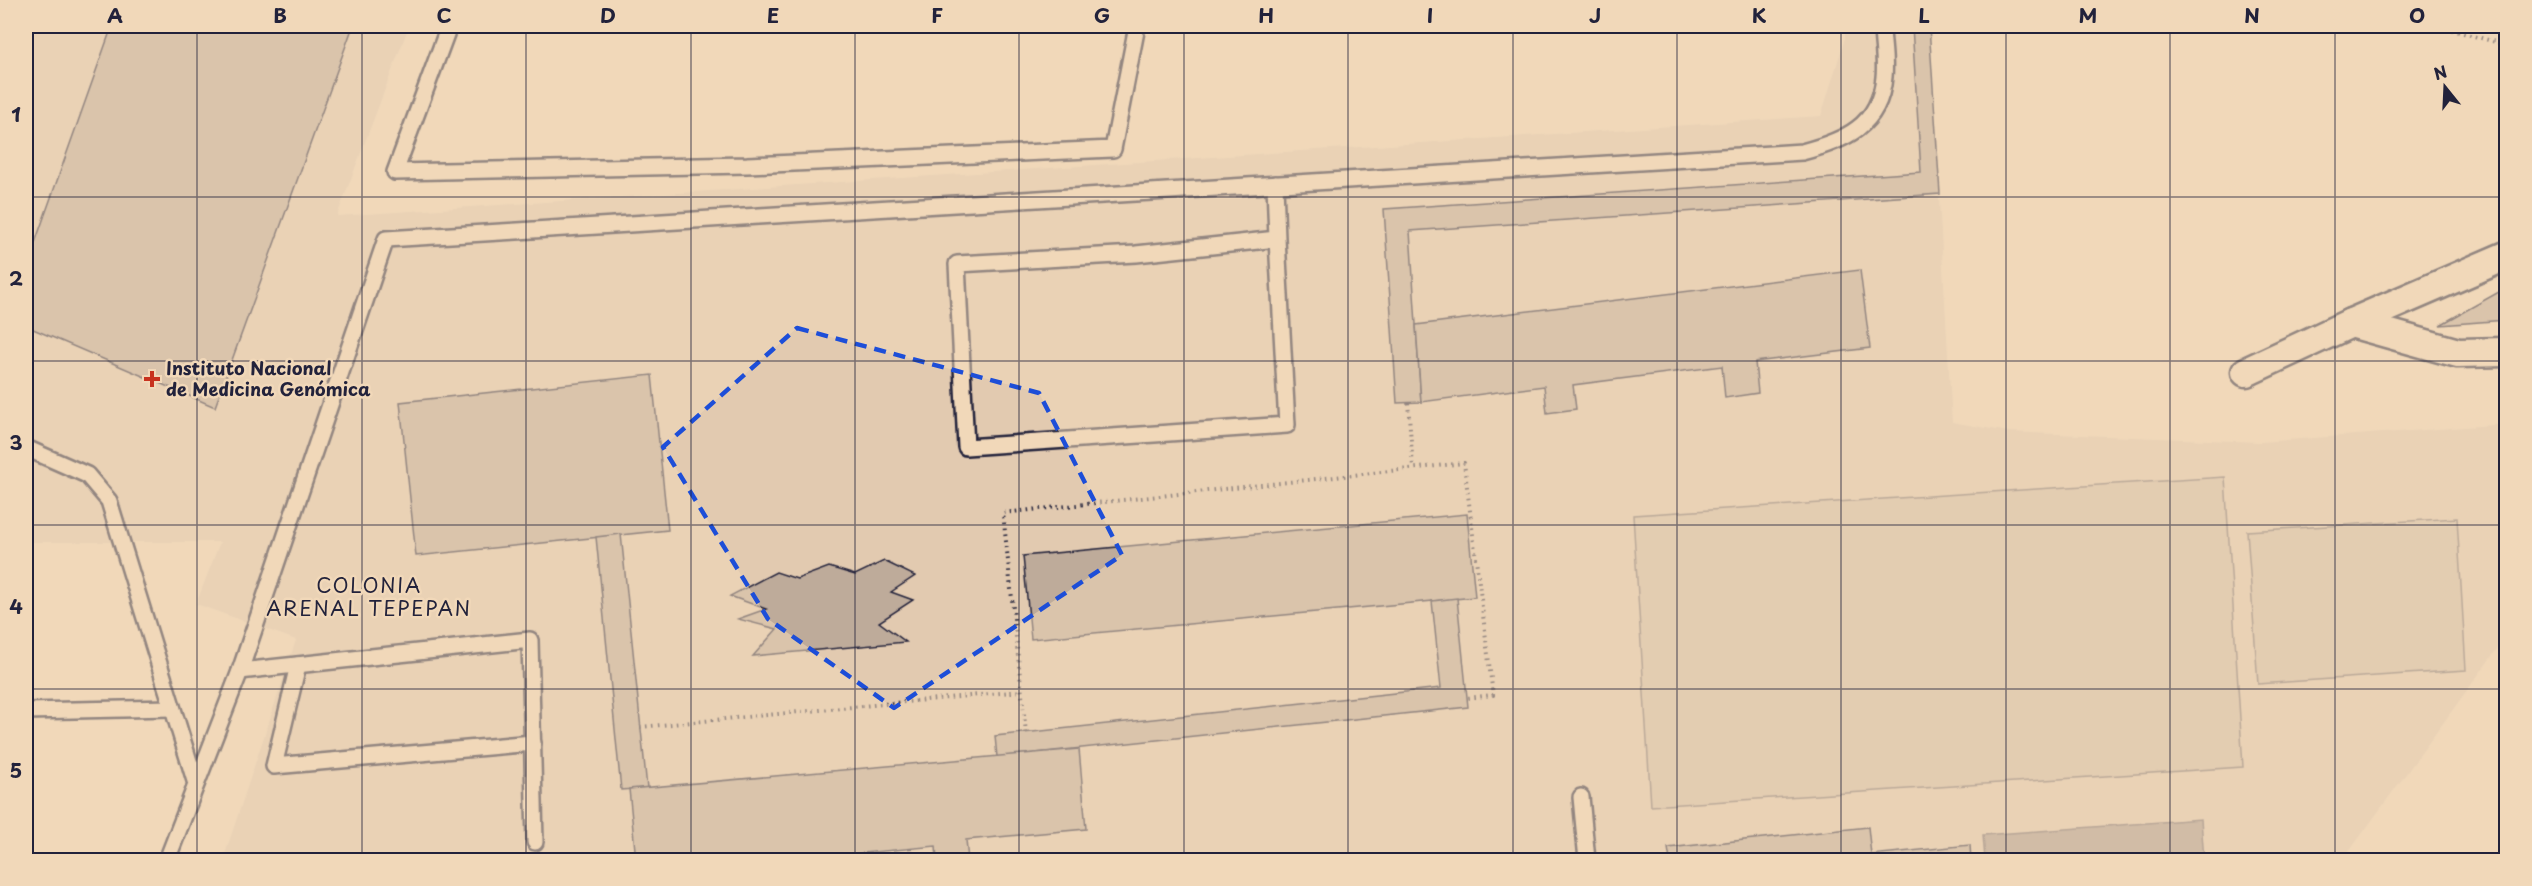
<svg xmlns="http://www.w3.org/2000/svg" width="2532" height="886" font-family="'Playpen Sans',sans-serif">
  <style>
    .built { fill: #e2cab0 }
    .green { fill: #d3bea7; stroke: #7a7071; stroke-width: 1.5 }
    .water { fill: #aa998e; stroke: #74696d; stroke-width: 1.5 }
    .building { fill: #beab9a; stroke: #22223b; stroke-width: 1.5 }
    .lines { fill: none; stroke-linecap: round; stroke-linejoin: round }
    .service-casing { stroke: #22223b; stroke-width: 20 }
    .minor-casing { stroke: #22223b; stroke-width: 33 }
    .path { stroke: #22223b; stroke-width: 4; stroke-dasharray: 1.5 4.5; stroke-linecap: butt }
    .service { stroke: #f1d8b9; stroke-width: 15 }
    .minor { stroke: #f1d8b9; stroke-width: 28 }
    .marked { fill: none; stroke: #1d4ed8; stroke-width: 4.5; stroke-dasharray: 12 8; stroke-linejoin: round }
    .grid { fill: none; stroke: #22223b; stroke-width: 1.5; stroke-opacity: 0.55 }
    .poi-dot { fill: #c8321e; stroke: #f1d8b9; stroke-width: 2 }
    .labels { text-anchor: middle; stroke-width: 5; stroke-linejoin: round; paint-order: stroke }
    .poi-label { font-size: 18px; font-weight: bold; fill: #22223b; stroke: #f1d8b9; text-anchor: start }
    .neighbourhood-label { font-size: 20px; letter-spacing: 1.5px; fill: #22223b; stroke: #f1d8b9 }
    .neatline { fill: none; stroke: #22223b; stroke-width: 2 }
    .grid-label { font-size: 20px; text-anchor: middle; font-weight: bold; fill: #22223b }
  </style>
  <rect width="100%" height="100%" fill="#f1d8b9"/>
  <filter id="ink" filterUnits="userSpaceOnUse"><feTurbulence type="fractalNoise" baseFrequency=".0167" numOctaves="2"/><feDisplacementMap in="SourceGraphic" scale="12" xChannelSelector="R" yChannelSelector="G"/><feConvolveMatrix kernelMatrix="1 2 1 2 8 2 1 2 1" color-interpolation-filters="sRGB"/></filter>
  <g filter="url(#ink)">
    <polygon class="built" points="26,26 409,26 337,216 1821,116 1845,38 1845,26 1929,26 1952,422 2009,432 2260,442 2506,424 2506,637 2343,860 223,860 296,640 196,604 220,542 26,542"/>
    <g class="green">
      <polygon points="2225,477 2243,767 1651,806 1633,515"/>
      <polygon points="2457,518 2466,670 2258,684 2247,531"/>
    </g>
    <polygon class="water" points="2201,819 2204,860 1985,860 1983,835"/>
    <g class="building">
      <polygon points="112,26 353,26 215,407 26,326 26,268"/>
      <polygon points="1912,26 1929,26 1940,194 1410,231 1421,402 1397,403 1384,209 1921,172"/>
      <polygon points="1860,270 1870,348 1755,362 1758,393 1725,398 1722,366 1573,385 1576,409 1547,413 1544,386 1421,402 1416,325"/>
      <polygon points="2506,288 2506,320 2440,325"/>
      <polygon points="652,375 668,530 416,556 400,402"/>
      <polygon points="1467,514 1475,597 1031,639 1023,556"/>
      <polygon points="621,534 647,788 621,790 596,537"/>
      <polygon points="884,561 915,576 891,592 913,600 879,622 906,642 753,656 777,629 738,619 766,609 730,596 776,572 797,579 829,567 855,575"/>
      <polygon points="1457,598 1468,707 997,757 995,736 1441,688 1432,601"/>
      <polygon points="1079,749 1086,829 966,840 968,860 937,860 936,846 789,860 636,860 629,789"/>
      <polygon points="1868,827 1871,855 1970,845 1971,860 1670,860 1668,848"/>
    </g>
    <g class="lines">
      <g class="service-casing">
        <g id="service">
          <polyline points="449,26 395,172 747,165 1113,149 1137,26"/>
          <polyline points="1275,184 1277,239 1136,254 957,264 966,447 1287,425 1277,239"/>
          <polyline points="26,448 87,475 109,501 196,784"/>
          <polyline points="298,665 274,766 533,743"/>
          <polyline points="240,671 530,640 535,842"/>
          <polyline points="26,711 172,708"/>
          <polyline points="1581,797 1587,860"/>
          <path d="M167 860 240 671 386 239 1802 152C1844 141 1880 126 1884 77 1886 60 1882 42 1882 26"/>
        </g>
      </g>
      <g class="minor-casing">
        <g id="minor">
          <polyline points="2351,323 2458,353 2506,352"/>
          <polyline points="2246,372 2351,323 2506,256"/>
        </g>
      </g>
      <g class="path">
        <polyline points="2450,26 2449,29 2506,45"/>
        <polyline points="1408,403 1413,467"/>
        <polyline points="640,727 1022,691"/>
        <polyline points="1026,733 1003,513 1464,463 1493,695 1467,698"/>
      </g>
      <use href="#service" class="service"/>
      <use href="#minor" class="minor"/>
    </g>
  </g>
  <path d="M0 0H2532V886H0ZM797 328 1039 393 1122 555 894 708 768 619 663 447Z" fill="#f1d8b9" fill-opacity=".55" fill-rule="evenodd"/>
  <path class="marked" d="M797 328 1039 393 1122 555 894 708 768 619 663 447Z"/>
  <path class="grid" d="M197 26V860M362 26V860M526 26V860M691 26V860M855 26V860M1019 26V860M1184 26V860M1348 26V860M1513 26V860M1677 26V860M1841 26V860M2006 26V860M2170 26V860M2335 26V860M26 197H2506M26 361H2506M26 525H2506M26 689H2506"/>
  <path class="poi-dot" d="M149 370h6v6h6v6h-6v6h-6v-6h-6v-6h6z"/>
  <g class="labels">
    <g class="poi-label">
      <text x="166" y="375">Instituto Nacional<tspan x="166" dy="21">de Medicina Genómica</tspan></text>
    </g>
    <g class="neighbourhood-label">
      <text x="369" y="593">COLONIA<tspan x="369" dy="23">ARENAL TEPEPAN</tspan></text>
    </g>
  </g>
  <rect width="2532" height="886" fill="none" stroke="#f1d8b9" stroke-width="66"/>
  <g transform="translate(2445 87) rotate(342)" stroke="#f1d8b9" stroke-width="4.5" paint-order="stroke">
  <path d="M0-4.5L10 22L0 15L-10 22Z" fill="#22223b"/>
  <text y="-9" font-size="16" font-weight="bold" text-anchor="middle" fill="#22223b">N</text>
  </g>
  <rect x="33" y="33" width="2466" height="820" class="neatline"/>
  <g class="grid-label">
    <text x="115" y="23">A</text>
    <text x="280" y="23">B</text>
    <text x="444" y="23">C</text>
    <text x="608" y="23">D</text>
    <text x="773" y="23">E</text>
    <text x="937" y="23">F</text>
    <text x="1102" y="23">G</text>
    <text x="1266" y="23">H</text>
    <text x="1430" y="23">I</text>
    <text x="1595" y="23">J</text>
    <text x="1759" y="23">K</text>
    <text x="1924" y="23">L</text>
    <text x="2088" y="23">M</text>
    <text x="2252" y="23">N</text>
    <text x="2417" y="23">O</text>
    <text x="16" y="122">1</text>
    <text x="16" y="286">2</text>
    <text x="16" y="450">3</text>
    <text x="16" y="614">4</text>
    <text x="16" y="778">5</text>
  </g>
</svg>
